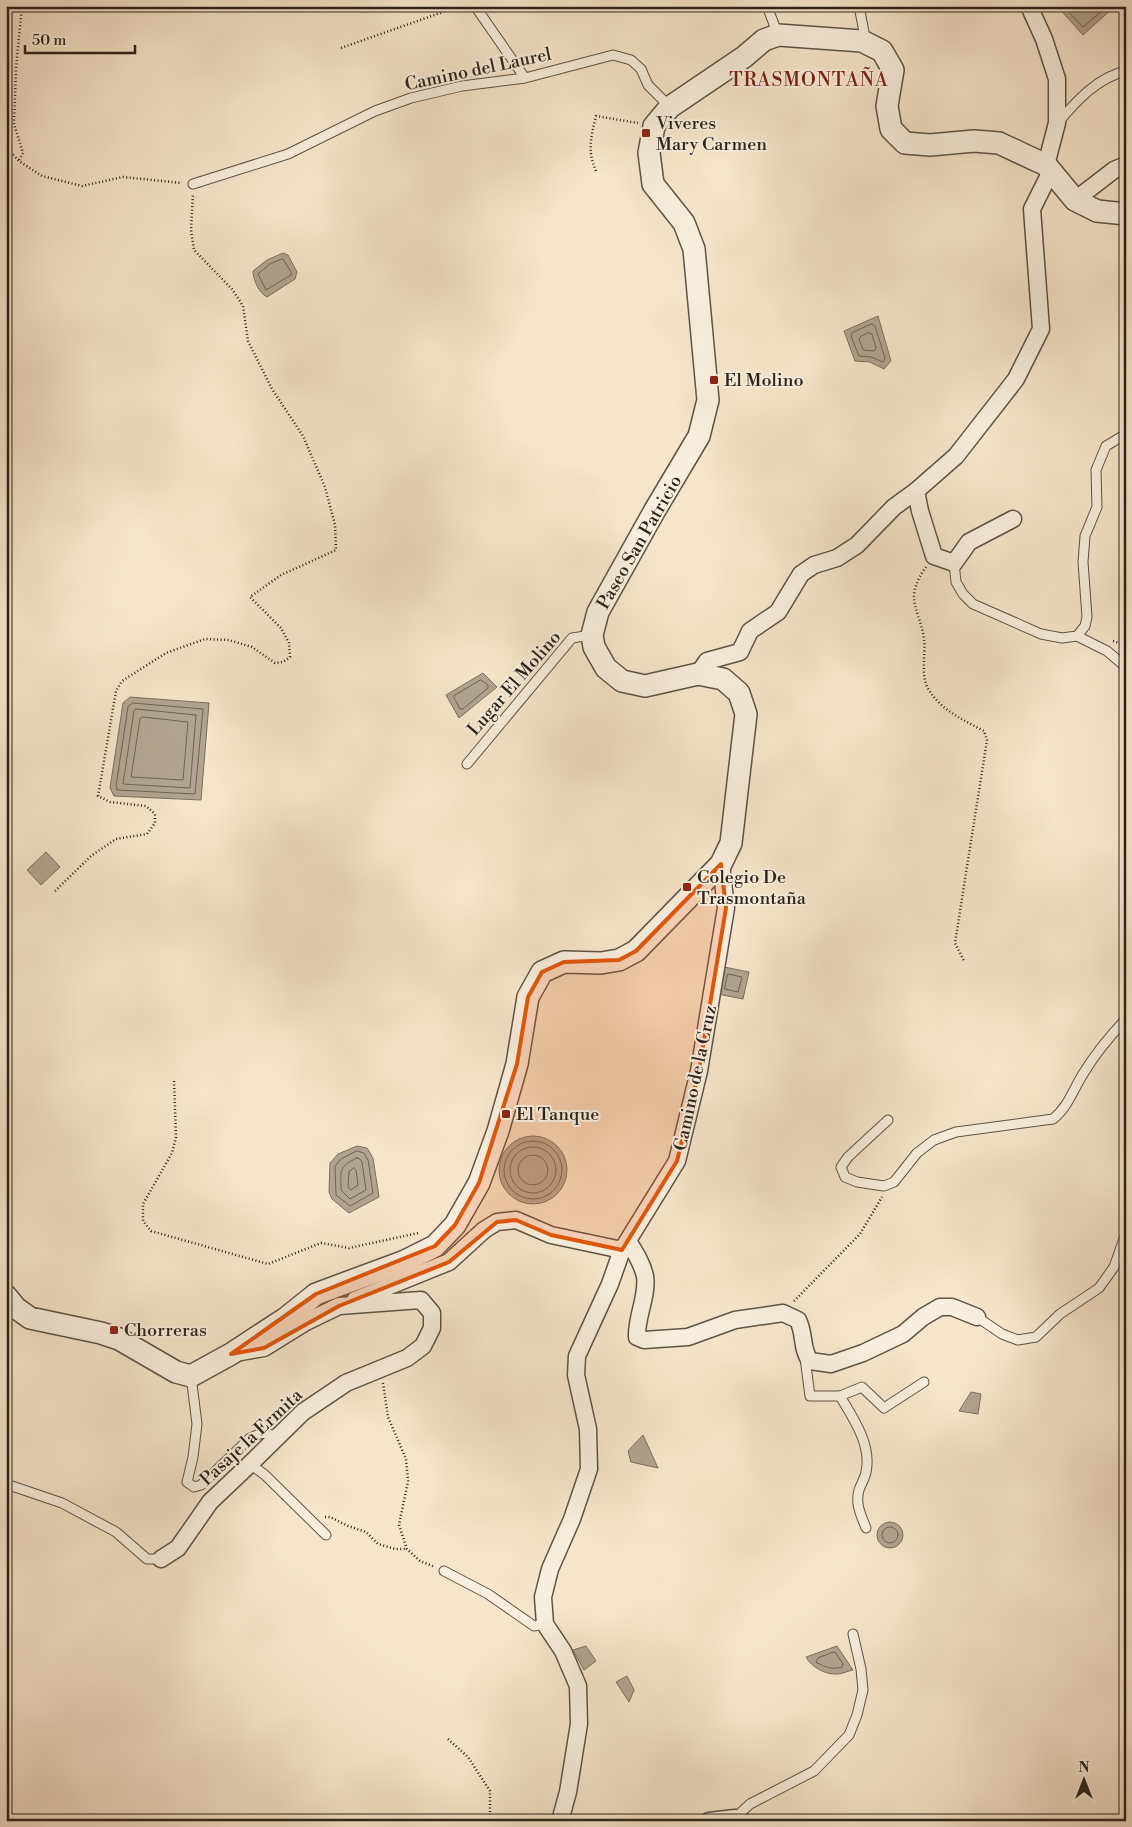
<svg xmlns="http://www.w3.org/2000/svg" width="1132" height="1827" font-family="'Libre Bodoni',serif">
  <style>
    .water { fill: #b1a38f; stroke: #7b6f60 }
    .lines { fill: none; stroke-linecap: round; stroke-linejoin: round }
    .shore { stroke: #6e6254; stroke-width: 1 }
    .service-casing { stroke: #5e5346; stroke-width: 11 }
    .minor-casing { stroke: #5e5346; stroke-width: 19 }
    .tertiary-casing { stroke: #5e5346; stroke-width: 24 }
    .path { stroke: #2b221a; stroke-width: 2.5; stroke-dasharray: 1 2.5; stroke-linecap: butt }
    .service { stroke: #f9eedd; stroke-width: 9 }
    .minor { stroke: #f9eedd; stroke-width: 16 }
    .tertiary { stroke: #f9eedd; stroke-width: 21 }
    .marked { fill: #df560d; fill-opacity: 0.2; stroke: #df560d; stroke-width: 4; stroke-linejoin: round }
    .poi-dot { fill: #8f2418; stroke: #f9eedd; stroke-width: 2 }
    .labels { text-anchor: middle; stroke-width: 4; stroke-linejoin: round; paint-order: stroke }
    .street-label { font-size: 18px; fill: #2b221a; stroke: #f9eedd }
    .poi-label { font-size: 18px; fill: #2b221a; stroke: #f9eedd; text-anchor: start }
    .neighbourhood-label { font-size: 19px; letter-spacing: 1px; fill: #7a1f14; stroke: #f9eedd }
  </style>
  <rect width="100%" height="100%" fill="#f6e5cb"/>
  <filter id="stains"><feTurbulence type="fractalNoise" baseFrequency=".004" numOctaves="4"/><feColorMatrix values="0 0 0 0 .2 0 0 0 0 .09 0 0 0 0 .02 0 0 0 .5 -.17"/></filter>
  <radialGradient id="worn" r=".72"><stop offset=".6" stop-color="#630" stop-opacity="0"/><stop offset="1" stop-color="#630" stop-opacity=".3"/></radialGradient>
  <g class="water">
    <polygon points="1057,6 1115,6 1083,35"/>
    <path d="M283 253 288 255 297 272 295 279 267 297C259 293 253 280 253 271L267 260Z"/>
    <polygon points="878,316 891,361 884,369 870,362 855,361 844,331"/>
    <polygon points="483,673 497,687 459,718 446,695"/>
    <polygon points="130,697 209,703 201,800 114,796 110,788 123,703"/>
    <polygon points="46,852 60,867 41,885 27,870"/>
    <polygon points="724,967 749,972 743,999 718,994"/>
    <circle cx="533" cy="1170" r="34"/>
    <polygon points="357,1146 367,1148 373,1158 379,1197 349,1213 332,1199 329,1192 330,1163 338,1154"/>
    <polygon points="971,1392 981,1394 978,1414 959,1411"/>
    <polygon points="643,1435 658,1468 631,1462 628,1451"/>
    <circle cx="890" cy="1535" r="13"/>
    <polygon points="586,1646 596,1661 584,1670 573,1650"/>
    <path d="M837 1646 853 1670C848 1671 842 1674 837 1674 826 1675 811 1667 806 1657Z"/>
    <polygon points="627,1676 634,1690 629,1702 616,1682"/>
  </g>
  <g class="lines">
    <g class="shore">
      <polyline points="1063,6 1083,27 1108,6"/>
      <polygon points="283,259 291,272 291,275 266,290 258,274 270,264"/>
      <polygon points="872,324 875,326 885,358 883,362 871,357 859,356 851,336 852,333"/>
      <polygon points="868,333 872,334 876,348 874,351 863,350 859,339 860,337"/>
      <polygon points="481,680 488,685 488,688 463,709 460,709 454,698 454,696"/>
      <polygon points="133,703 203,709 195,794 117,790 116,786 128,707"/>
      <polygon points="136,709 196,715 190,788 123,784 134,711"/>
      <polygon points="143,717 188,722 183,780 131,777 140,719"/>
      <polygon points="728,974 742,977 738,992 725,989"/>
      <circle cx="533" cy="1170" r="29"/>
      <circle cx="533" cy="1170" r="23"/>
      <polygon points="357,1151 364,1153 368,1160 373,1193 350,1206 336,1195 335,1166 341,1159"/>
      <circle cx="533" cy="1170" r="15"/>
      <path d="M357 1158 360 1159 362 1162 366 1190 350 1199 341 1190C341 1170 338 1167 357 1158Z"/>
      <polygon points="354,1168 356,1170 358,1185 351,1190 348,1187 349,1172"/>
      <circle cx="890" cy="1535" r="8"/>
      <path d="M835 1652 843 1664 842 1667C833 1670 824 1667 816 1662L818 1658Z"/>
    </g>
    <g class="service-casing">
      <g id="service">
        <polyline points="475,6 525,78"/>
        <polyline points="767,6 778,35"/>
        <polyline points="859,6 864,32 862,40"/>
        <path d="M1058 123C1075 102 1098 77 1126 71"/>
        <polyline points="193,184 288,154 375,111 411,98 462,86 525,78 613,55 631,60 641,69 648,85 670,107"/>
        <polyline points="954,563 956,582 963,594 973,604 1041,634 1062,638 1077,636 1085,626 1087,617 1083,562 1085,536 1097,507 1096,470 1106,446 1126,434"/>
        <polyline points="1077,636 1107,651 1126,667"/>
        <polyline points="467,764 572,638 592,635"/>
        <path d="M888 1120 848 1157 841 1167 845 1177 857 1182 884 1186 894 1182 917 1153 934 1140 956 1132 1053 1119C1068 1107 1073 1090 1083 1074 1095 1054 1110 1036 1126 1019"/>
        <polyline points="977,1317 1002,1334 1018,1340 1036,1337 1060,1314 1099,1288 1114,1267 1126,1233"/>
        <polyline points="805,1358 810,1396 840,1396 862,1387 884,1408 924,1382"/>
        <polyline points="191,1376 197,1424 193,1457 187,1482 194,1487 201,1485 250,1438 262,1433 278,1436"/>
        <path d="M840 1396C853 1418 872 1445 866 1472 865 1478 861 1484 859 1490 855 1504 861 1515 866 1528"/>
        <polyline points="250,1464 265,1475 326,1535"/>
        <polyline points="6,1484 62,1503 116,1532 147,1559 161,1559"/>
        <polyline points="444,1571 488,1594 534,1626 545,1624"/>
        <polyline points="735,1818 750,1804 814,1771 849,1735 857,1715 863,1690 861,1669 853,1634"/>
      </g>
    </g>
    <g class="minor-casing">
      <g id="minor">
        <polyline points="1029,6 1044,39 1057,79 1057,123 1046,165"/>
        <polyline points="1075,200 1114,170 1126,165"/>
        <polyline points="916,491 920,511 934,556 954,563 969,542 1013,519"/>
        <polyline points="698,674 707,661 740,652 750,631 778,612 801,574 814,565 837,558 857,545 894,507 916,491 956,456 1016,379 1041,329 1032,209 1051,171"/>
        <path d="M628 1241C635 1252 642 1263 645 1276 648 1296 636 1317 637 1337L644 1340 688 1337 735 1320 783 1313 798 1320C805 1334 801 1348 810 1361L831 1364 863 1353 903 1334 923 1317 940 1307H952L977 1317"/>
        <polyline points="355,1300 449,1262 484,1230 497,1222 516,1220 551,1235 622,1250"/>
        <polyline points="161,1559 178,1548 210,1502 250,1464 303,1412 346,1383 407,1358 423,1346 432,1328 432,1313 421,1300 339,1306 306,1322 264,1348 235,1353"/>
        <polyline points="560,1821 568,1792 579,1724 578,1686 563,1651 545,1624 543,1597 550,1569 572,1519 589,1469 588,1429 576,1375 577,1356 610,1284 622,1250 677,1161 699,1071 726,908 721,864"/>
        <polyline points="709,1821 735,1818 742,1821"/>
      </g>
    </g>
    <g class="tertiary-casing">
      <polyline id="tertiary" points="6,1296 16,1308 30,1318 101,1333 119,1339 176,1372 191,1376 231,1354 286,1318 316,1294 405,1261 435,1246 455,1225 479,1183 498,1131 517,1064 528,997 542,972 564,962 601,963 619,960 636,951 721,864 731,843 746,714 739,693 723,679 698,674 645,686 622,681 606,668 594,647 592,635 598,612 655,510 699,436 708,400 694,249 684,223 653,184 649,153 654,126 670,107 744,57 764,40 778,35 862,41 882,51 893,70 887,106 891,129 905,143 930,145 974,141 999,143 1046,165 1075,200 1097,211 1126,214"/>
    </g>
    <g class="path">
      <polyline points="341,48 460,6"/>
      <polyline points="6,147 19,161 42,176 82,186 123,177 182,183"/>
      <polyline points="19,160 23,153 14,124 16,68 22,6"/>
      <path d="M596 171C587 151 591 137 596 116L638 123"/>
      <path d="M926 567C920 575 915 585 914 595 914 611 923 625 924 640 926 655 920 677 929 690 941 710 963 720 984 731L987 740 955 943 964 961"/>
      <polyline points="1113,641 1126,645"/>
      <polyline points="55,891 91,856 116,839 147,834 155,823 155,814 146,806 110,802 98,796 116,691 122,681 166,653 205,639 229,640 252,647 275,663 283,662 290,657 289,643 281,628 250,597 281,575 336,550 335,525 325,487 303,436 272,389 248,341 243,306 232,289 194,250 191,230 193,194"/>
      <polyline points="174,1081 176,1137 172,1153 143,1204 143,1221 151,1231 268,1264 321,1243 349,1248 418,1233"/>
      <polyline points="794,1301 860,1234 882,1197"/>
      <polyline points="383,1383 388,1417 406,1459 408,1481 399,1525 407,1549 420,1561 435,1567"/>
      <polyline points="325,1517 330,1517 348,1526 366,1532 378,1544 395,1549 407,1549"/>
      <polyline points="448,1739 468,1757 490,1791 490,1821"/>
    </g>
    <use href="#service" class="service"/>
    <use href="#minor" class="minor"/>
    <use href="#tertiary" class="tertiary"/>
  </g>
  <path class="marked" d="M721 864 726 908 699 1071 677 1161 622 1250 551 1235 516 1220 497 1222 449 1262 339 1306 264 1348 231 1354 316 1294 435 1246 455 1225 479 1183 517 1064 528 997 542 972 564 962 619 960 636 951Z"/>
  <g class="poi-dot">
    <rect x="641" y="128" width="10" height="10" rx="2.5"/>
    <rect x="709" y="375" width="10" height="10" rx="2.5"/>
    <rect x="682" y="882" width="10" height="10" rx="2.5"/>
    <rect x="501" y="1109" width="10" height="10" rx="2.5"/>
    <rect x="109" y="1325" width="10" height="10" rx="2.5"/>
  </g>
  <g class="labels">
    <g class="street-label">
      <text transform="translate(478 69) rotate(-12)" y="6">Camino del Laurel</text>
      <text transform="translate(639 542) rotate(-60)" y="6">Paseo San Patricio</text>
      <text transform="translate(514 683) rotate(-49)" y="6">Lugar El Molino</text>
      <text transform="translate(695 1078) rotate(-78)" y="6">Camino de la Cruz</text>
      <text transform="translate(251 1437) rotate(-43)" y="6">Pasaje la Ermita</text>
    </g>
    <g class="poi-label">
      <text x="656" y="129">Viveres<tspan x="656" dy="21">Mary Carmen</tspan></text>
      <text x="724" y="386">El Molino</text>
      <text x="697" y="883">Colegio De<tspan x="697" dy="21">Trasmontaña</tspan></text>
      <text x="516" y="1120">El Tanque</text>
      <text x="124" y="1336">Chorreras</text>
    </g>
    <g class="neighbourhood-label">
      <text x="809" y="86">TRASMONTAÑA</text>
    </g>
  </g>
  <rect width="1132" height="1827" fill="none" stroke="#f6e5cb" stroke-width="25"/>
  <rect x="8" y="8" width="1117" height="1812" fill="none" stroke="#2b221a" stroke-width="2.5"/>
  <rect x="12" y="12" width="1107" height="1802" fill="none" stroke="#2b221a"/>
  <g transform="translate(1084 1780)" stroke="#f9eedd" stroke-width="4" paint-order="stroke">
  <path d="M0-4L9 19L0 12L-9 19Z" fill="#2b221a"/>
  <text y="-8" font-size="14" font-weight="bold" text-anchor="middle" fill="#2b221a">N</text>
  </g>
  <path d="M25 45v8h110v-8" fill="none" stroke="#2b221a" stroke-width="2.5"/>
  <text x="32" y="45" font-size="15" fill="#2b221a" stroke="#f9eedd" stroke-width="4" paint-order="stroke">50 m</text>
  <rect width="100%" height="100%" filter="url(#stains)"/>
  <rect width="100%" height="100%" fill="url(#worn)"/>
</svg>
